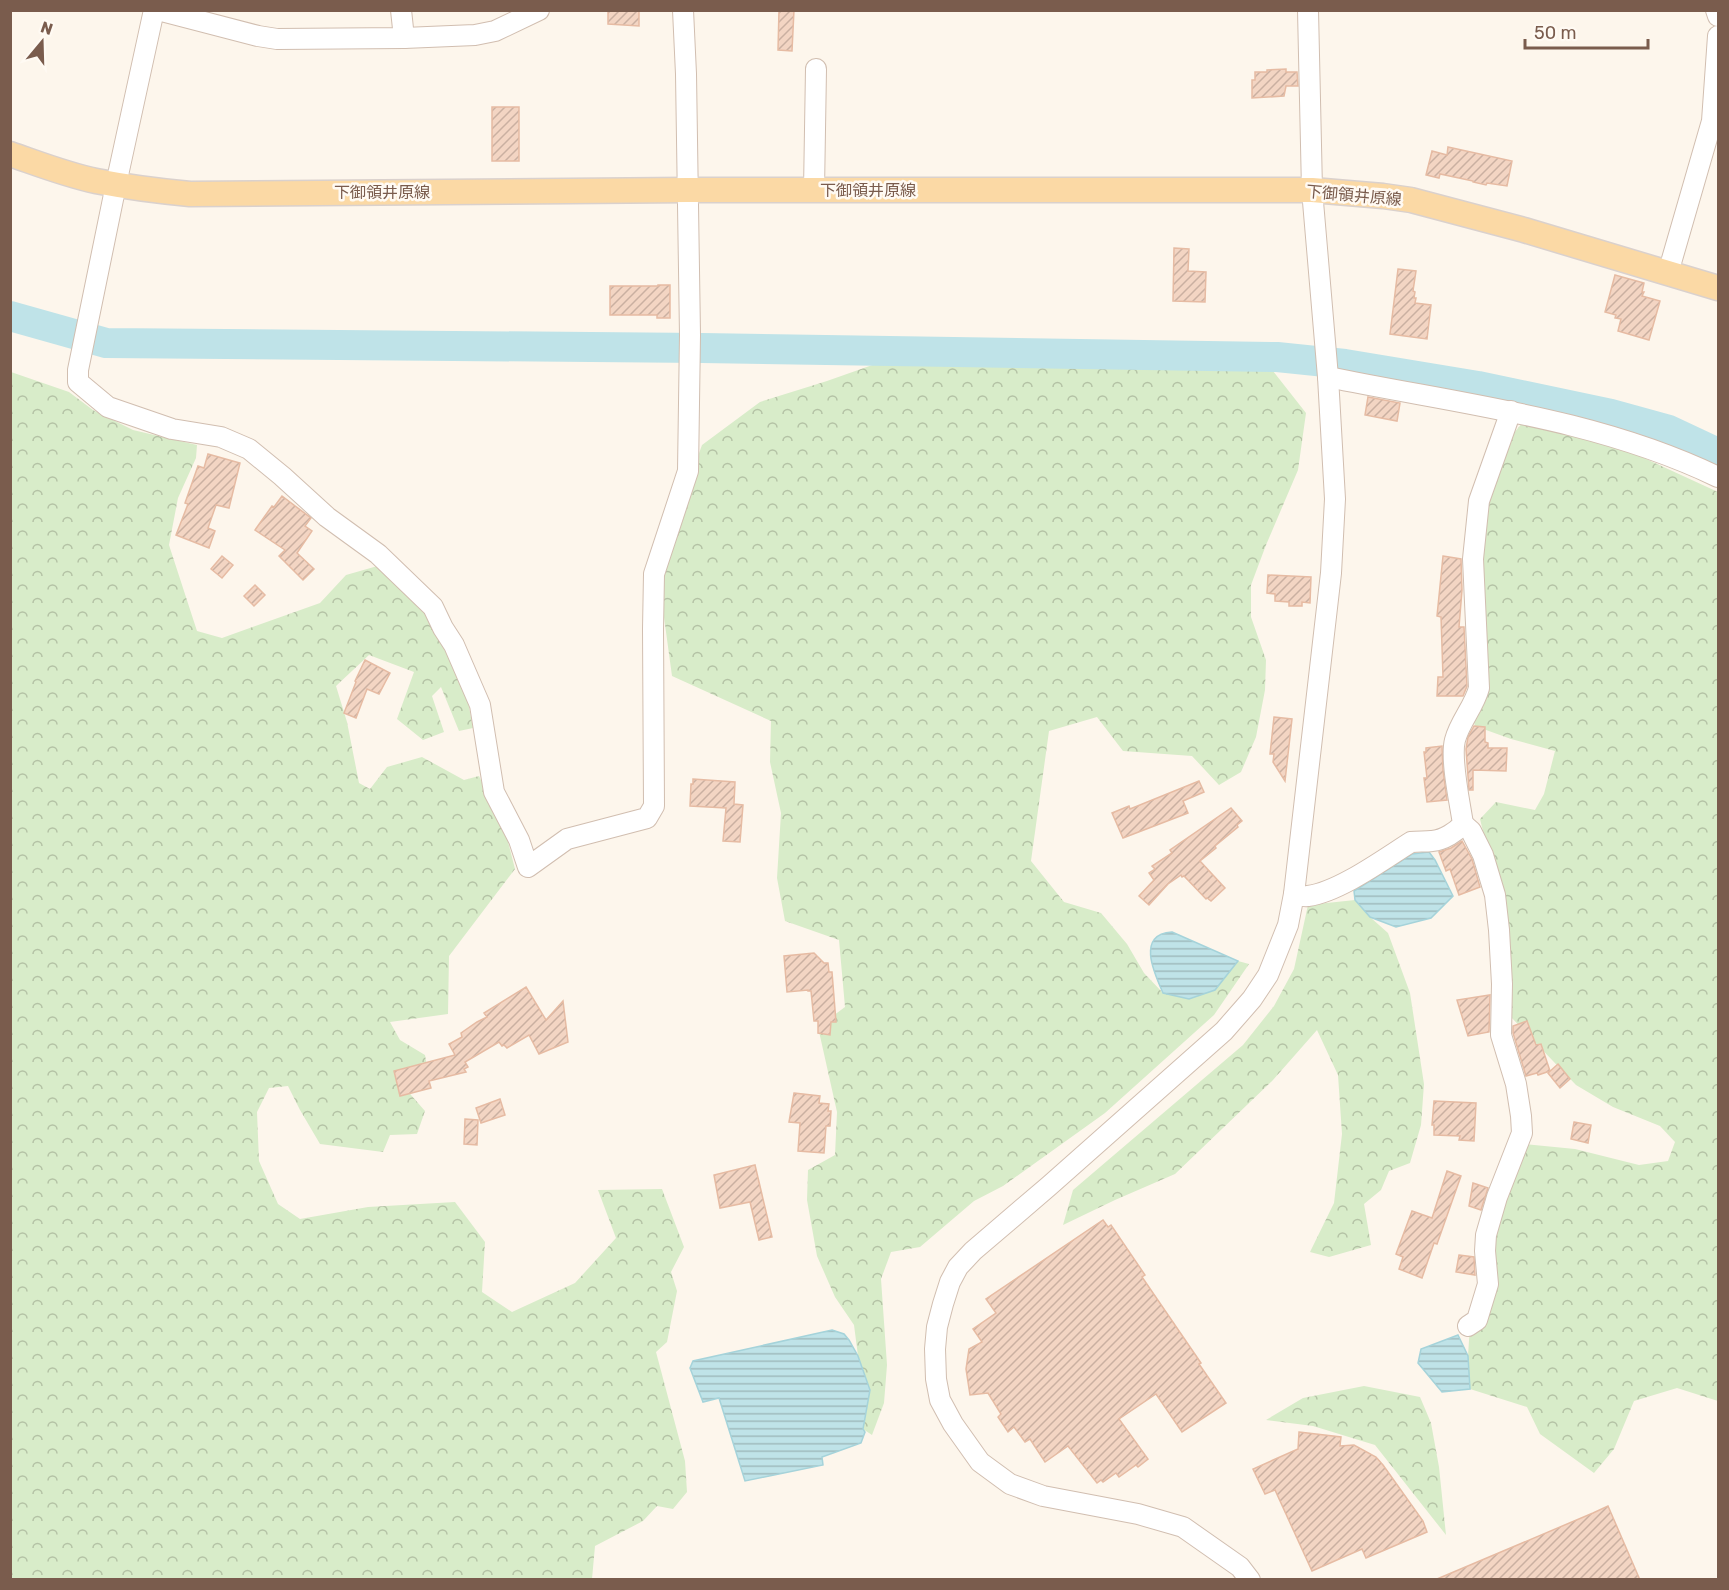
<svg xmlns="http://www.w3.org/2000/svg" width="1729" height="1590" font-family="Rubik,'Noto Sans JP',sans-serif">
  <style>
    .forest { fill: url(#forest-crowns) }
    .water { fill: url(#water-rules); stroke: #a5d3da; stroke-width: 1.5 }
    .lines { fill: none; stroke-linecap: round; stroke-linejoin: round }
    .river { stroke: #bfe3e8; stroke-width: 30 }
    .building { fill: url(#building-hatch); stroke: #e6bba3; stroke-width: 1.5 }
    .minor-casing { stroke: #d1beb0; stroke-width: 22 }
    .major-casing { stroke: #dad1cd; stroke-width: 27 }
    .minor { stroke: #fff; stroke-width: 20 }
    .major { stroke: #fbd9a5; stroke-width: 24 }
    .labels { text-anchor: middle; stroke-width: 5; stroke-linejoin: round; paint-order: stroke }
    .street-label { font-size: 16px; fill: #7a5c4d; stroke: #fffaf3 }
  </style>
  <defs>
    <pattern id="forest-crowns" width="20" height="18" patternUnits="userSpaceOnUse" patternTransform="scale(1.5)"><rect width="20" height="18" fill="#d8ecc9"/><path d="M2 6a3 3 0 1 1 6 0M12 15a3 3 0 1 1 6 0" fill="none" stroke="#b4c2a5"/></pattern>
    <pattern id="water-rules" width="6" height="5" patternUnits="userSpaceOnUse" patternTransform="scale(1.5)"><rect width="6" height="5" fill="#bfe3e8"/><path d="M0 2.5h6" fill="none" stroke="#a0bbbe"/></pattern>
    <pattern id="building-hatch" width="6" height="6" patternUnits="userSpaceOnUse" patternTransform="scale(1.5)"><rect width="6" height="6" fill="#f3d5c3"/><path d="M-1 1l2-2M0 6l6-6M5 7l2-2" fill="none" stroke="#cab0a1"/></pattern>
  </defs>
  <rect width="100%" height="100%" fill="#fdf6ec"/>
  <g class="forest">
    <polygon points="1043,357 1255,360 1273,371 1306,413 1298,470 1266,545 1251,585 1251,617 1266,660 1265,690 1256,737 1241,772 1219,785 1192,756 1123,751 1097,717 1049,731 1031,861 1064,902 1101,913 1127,944 1144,973 1163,993 1215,990 1238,961 1249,964 1214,1015 1105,1113 1003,1186 974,1201 920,1247 891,1252 881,1279 887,1365 884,1403 872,1435 863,1429 870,1390 858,1356 854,1325 835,1297 817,1256 807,1200 808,1170 835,1155 837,1112 818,1027 845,1007 839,940 785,921 777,878 781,813 770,762 771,721 672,676 663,610 663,553 702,445 760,402 827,381 878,363"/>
    <polygon points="11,372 69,392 93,410 133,430 197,445 196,458 178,498 169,545 197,631 222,638 320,603 346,575 381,565 423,603 465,686 473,728 459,731 441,687 432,696 444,732 423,740 397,719 414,672 369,655 336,686 347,722 359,783 370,789 387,767 422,757 464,780 479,776 506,834 515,869 449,956 448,1014 390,1022 400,1040 425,1055 429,1078 404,1083 411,1095 425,1111 417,1134 390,1135 383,1152 320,1144 300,1110 288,1086 269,1088 257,1112 259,1161 278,1204 300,1219 368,1207 455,1202 485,1242 482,1292 512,1312 575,1283 616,1238 598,1190 662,1189 684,1247 671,1272 677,1291 667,1342 656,1352 685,1461 687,1492 673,1509 657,1506 643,1521 595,1546 592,1579 11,1580"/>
    <polygon points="1523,422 1607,441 1718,492 1718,1401 1677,1388 1634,1401 1614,1449 1594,1473 1540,1434 1527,1407 1470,1389 1468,1356 1470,1325 1494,1232 1523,1144 1575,1149 1639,1165 1668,1161 1675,1142 1660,1126 1613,1107 1576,1085 1509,1015 1497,888 1480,819 1496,802 1535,810 1544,794 1555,751 1511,739 1475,726 1472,715 1483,512 1504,445"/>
    <polygon points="1355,900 1370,917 1388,933 1410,993 1424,1084 1421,1125 1410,1163 1389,1171 1381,1190 1364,1204 1371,1245 1329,1257 1310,1252 1334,1203 1342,1134 1338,1075 1317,1030 1273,1080 1175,1174 1115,1200 1063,1225 1073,1190 1243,1045 1274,1006 1294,969 1308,905"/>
    <polygon points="1364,1386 1420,1397 1431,1423 1439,1467 1446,1535 1375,1445 1313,1426 1266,1420 1303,1398"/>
  </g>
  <g class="water">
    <polygon points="1429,852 1435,860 1453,896 1431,918 1396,927 1370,917 1355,900 1354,891 1412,854"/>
    <path d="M1172 932 1238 961 1215 990 1189 999 1163 993C1154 973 1136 934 1172 932Z"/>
    <polygon points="832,1330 844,1334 849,1340 858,1356 870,1390 863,1429 865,1432 861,1443 822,1457 823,1465 745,1481 719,1398 703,1402 690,1368 693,1361"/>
    <polygon points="1458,1335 1468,1356 1470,1389 1442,1392 1418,1363 1421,1349"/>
  </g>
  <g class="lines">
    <polyline class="river" points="10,316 106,343 702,348 1277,357 1345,364 1478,386 1611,414 1669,430 1718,453"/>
  </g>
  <g class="building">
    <polygon points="608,10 639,10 639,26 608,24"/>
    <polygon points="779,10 794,10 792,51 778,50"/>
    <polygon points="1286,69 1286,72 1297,72 1298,86 1286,86 1284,96 1252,98 1252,80 1255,80 1255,72 1267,72 1267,70"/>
    <rect x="492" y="107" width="27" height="54"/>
    <polygon points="1448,147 1512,161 1507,186 1487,183 1486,185 1473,182 1473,181 1440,174 1439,178 1426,175 1432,151 1447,155"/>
    <polygon points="1174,248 1189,249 1188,271 1206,272 1205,302 1173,301"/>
    <polygon points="1398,269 1416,271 1413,291 1415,292 1414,298 1416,298 1415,303 1431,305 1427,339 1390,334"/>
    <polygon points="1615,275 1644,283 1642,292 1644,292 1642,296 1660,301 1649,340 1618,331 1621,319 1615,318 1616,315 1605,312"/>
    <polygon points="658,285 670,285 670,318 657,318 657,315 610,315 610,286 658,286"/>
    <polygon points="1368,397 1400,403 1397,421 1365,415"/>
    <polygon points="208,454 240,463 229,508 216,505 208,528 215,531 209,548 176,535 188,504 185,503 198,466 204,468"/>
    <polygon points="282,496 311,518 305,526 312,531 297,553 314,569 303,580 279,556 285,550 255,530 272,506 274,507"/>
    <polygon points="222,556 233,565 222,578 211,569"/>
    <polygon points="1443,556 1461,559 1462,590 1459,627 1464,627 1467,686 1463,696 1437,696 1438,677 1443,677 1441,617 1437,616"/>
    <polygon points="1268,575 1311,577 1310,603 1302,602 1302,606 1289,606 1289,602 1275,601 1275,594 1267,593"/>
    <polygon points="255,585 265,595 254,606 244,596"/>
    <polygon points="365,660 390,673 379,694 367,689 356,718 344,713 356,682 355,681"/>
    <polygon points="1274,717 1292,719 1285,781 1273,762 1274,754 1270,754"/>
    <polygon points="1474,726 1485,727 1485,742 1488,743 1488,748 1507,748 1506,771 1473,770 1473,790 1469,790 1466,749 1468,737"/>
    <polygon points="1442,746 1443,770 1447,800 1427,802 1424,778 1427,778 1424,752 1426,752 1426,748"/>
    <polygon points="693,779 735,782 734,804 743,805 740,842 723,841 726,808 690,806 691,784 693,784"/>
    <polygon points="1199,781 1204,792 1183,801 1188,813 1123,838 1112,813 1129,806 1130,809"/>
    <polygon points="1231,808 1242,821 1237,825 1238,827 1215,846 1216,848 1200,861 1225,888 1211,901 1207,898 1206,899 1184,876 1182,877 1181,875 1168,884 1149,905 1139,896 1154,880 1149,873 1155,869 1152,866 1172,853 1170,850"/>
    <polygon points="1462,841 1472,859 1480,887 1459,895 1450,869 1446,871 1439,852 1451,848"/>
    <polygon points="814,953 824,963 828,963 829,972 832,972 836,1022 831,1022 830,1035 818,1033 818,1021 814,1021 811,991 808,991 808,990 787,992 784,956"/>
    <polygon points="526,987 546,1020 563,1001 568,1042 539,1054 529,1035 507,1048 504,1045 502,1046 499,1042 465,1062 468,1067 464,1069 466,1072 429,1081 431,1088 400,1096 394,1071 455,1055 449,1044 462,1037 461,1033 477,1022 487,1017 484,1013"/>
    <polygon points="1490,995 1489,1032 1468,1036 1457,1000"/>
    <polygon points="1527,1021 1536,1045 1541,1044 1550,1071 1538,1075 1537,1073 1526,1076 1513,1033 1513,1026"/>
    <polygon points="1558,1064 1570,1079 1560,1088 1548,1073"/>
    <polygon points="794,1093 820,1096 819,1103 829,1104 828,1111 831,1111 830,1126 826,1126 824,1153 798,1151 800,1123 789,1122"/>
    <polygon points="500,1099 505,1115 481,1123 476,1108"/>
    <polygon points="1434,1101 1476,1103 1474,1141 1459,1140 1460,1136 1434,1135 1434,1125 1432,1125"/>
    <polygon points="465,1119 478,1120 477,1145 464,1144"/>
    <polygon points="1574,1122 1591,1125 1588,1143 1571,1139"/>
    <polygon points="755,1165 772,1237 759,1240 750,1202 720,1208 714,1175"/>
    <polygon points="1447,1171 1461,1176 1437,1244 1434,1243 1422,1278 1399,1269 1403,1257 1396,1254 1412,1211 1432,1218"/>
    <polygon points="1473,1183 1488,1188 1481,1210 1469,1206"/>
    <polygon points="1103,1220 1108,1227 1111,1225 1145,1275 1142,1277 1201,1363 1199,1364 1226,1403 1182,1432 1156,1394 1119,1419 1148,1459 1138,1467 1136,1465 1119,1477 1116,1473 1103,1482 1101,1480 1097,1483 1068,1446 1045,1462 1030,1439 1025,1442 1014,1427 1008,1432 998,1417 1001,1414 988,1393 970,1395 966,1369 969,1349 982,1342 973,1329 996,1313 986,1299"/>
    <polygon points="1459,1255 1474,1257 1475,1275 1456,1272"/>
    <polygon points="1299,1432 1341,1437 1340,1446 1354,1445 1376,1457 1383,1465 1423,1521 1427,1532 1366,1558 1362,1549 1312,1571 1275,1490 1265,1494 1253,1469 1298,1449"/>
    <polygon points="1608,1506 1640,1580 1437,1579 1593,1513"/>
  </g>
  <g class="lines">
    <g class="minor-casing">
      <g id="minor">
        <polyline points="154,10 118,175 78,370 78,382 108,407 172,429 221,437 249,449 282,476 327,517 378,554 433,607 443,628 454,645 480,705 494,792 519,840 528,867 567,839 647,818 654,806 653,629 654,574 688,471 690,335 686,74 683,10"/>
        <polyline points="158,10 258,36 277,39 404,38 475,35 495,31 539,10"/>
        <polyline points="401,10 404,38"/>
        <polyline points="1716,10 1718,16"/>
        <polyline points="814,190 816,69"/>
        <polyline points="1668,273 1712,121 1718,36"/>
        <path d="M1328 377C1459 404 1596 418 1718 477"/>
        <polyline points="1463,824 1471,831 1483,855 1495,895 1499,930 1502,984 1501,1035 1516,1084 1521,1116 1522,1133 1497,1197 1486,1235 1485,1251 1488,1284 1477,1320 1468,1326"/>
        <path d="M1294 894C1299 895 1304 897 1308 896 1339 892 1384 859 1411 842 1418 841 1425 842 1432 841 1444 840 1456 832 1463 824 1460 803 1450 759 1455 740 1460 721 1474 707 1479 688L1473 559 1479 501 1511 411"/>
        <polyline points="1250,1580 1240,1567 1183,1527 1138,1514 1043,1496 1010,1484 980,1462 953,1424 940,1400 936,1379 935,1349 937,1327 943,1304 950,1282 958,1267 973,1251 1049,1186 1224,1031 1252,999 1268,975 1288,925 1294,894 1331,573 1335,499 1328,377 1312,190 1308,10"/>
      </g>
    </g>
    <g class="major-casing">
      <path id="major" d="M10 154C39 164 67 175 96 181 127 187 158 191 190 194L688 190H1312L1383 196 1411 200 1524 230 1718 288"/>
    </g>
    <use href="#minor" class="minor"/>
    <use href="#major" class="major"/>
  </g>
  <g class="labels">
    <g class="street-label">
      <text x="868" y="196">下御領井原線</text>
      <text x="382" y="198">下御領井原線</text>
      <text transform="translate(1354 195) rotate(5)" y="6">下御領井原線</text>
    </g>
  </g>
  <rect width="1729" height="1590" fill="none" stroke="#7a5c4d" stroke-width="24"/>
  <g transform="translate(42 42) rotate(19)" stroke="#fffaf3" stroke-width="4.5" paint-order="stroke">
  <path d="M0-4.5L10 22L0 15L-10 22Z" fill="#7a5c4d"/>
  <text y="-9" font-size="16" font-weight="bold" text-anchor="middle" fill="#7a5c4d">N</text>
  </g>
  <path d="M1525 39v9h123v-9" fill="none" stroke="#7a5c4d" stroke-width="3"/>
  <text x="1534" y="39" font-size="18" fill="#7a5c4d" stroke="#fffaf3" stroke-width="4.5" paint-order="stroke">50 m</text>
</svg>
